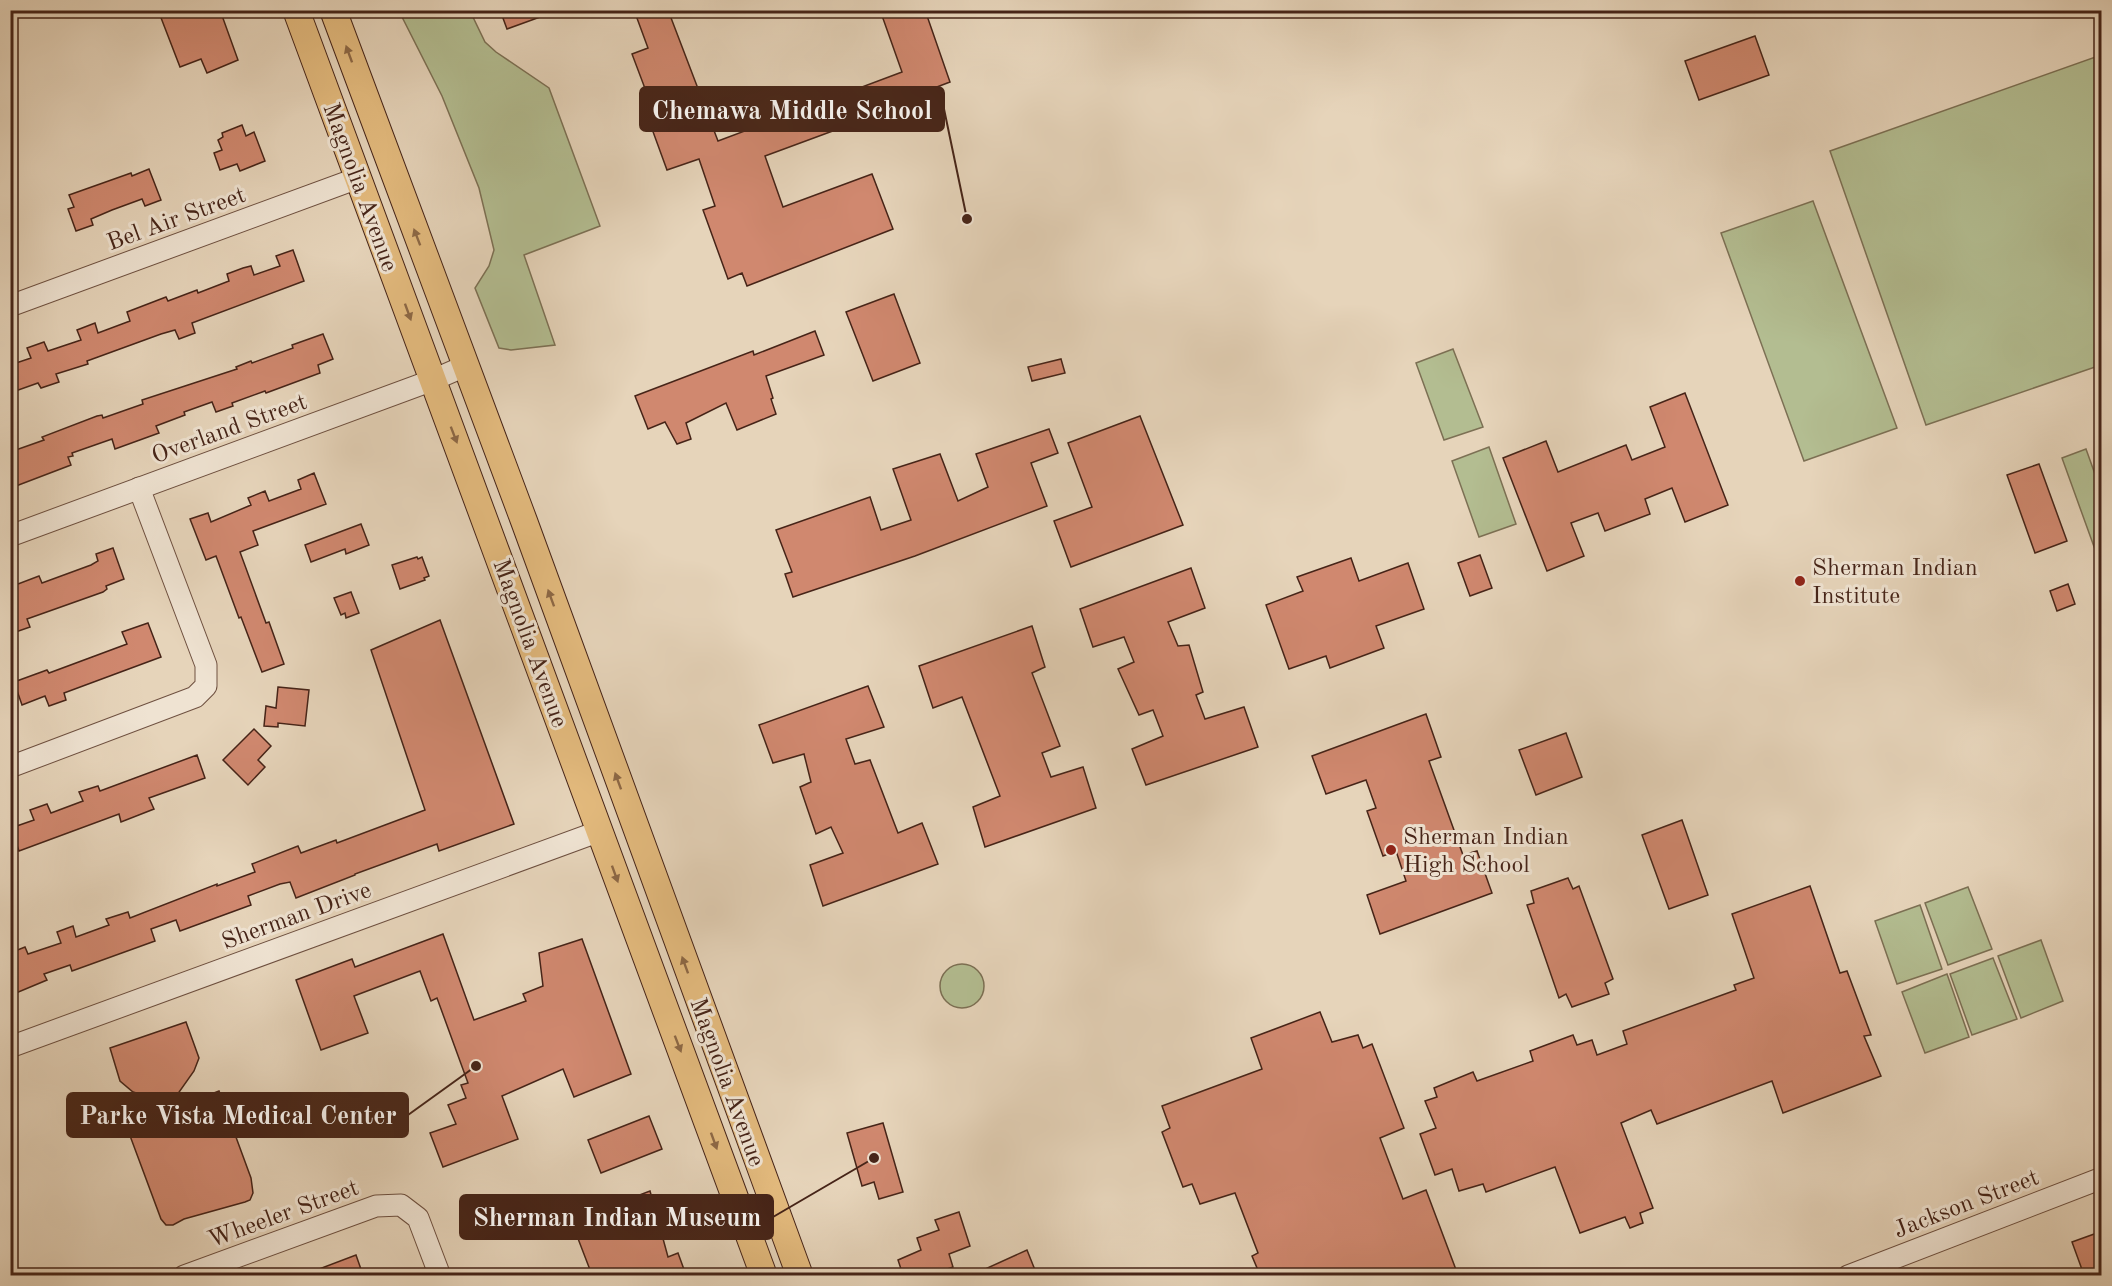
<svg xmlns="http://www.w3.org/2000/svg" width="2112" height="1286" font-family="'Old Standard TT',serif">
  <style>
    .green { fill: #b3bd91; stroke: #7c7054; stroke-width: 1.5 }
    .building { fill: #d0886f; stroke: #462418; stroke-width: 1.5 }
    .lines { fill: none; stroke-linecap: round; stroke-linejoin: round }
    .minor-casing { stroke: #6e5040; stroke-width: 23 }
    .major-casing { stroke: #462418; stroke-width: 28 }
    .minor { stroke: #efe3d2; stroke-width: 21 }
    .major { stroke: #e3ba7d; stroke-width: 26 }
    .oneway { fill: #8d6845 }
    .poi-dot { fill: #8f2418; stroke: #efe3d2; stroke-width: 2 }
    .labels { text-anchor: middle; stroke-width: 6; stroke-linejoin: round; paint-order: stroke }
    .street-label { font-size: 24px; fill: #462418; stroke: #efe3d2 }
    .poi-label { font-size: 24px; fill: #462418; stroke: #efe3d2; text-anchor: start }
    .leader { fill: none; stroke: #462418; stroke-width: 2 }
    .callout-dot { fill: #462418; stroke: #efe3d2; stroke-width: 2 }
    .callout { fill: #462418; stroke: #462418; stroke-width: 2 }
    .callout-label { font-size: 26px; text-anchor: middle; font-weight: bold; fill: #fff }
  </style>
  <rect width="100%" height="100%" fill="#e6d4ba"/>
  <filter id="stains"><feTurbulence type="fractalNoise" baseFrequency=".00333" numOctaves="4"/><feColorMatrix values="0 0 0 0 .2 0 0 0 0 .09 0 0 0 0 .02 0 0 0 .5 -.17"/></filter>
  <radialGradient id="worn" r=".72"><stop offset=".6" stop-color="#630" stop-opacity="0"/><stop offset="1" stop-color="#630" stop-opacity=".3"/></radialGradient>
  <g class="green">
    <polygon points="399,11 470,11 485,42 496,52 549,88 600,226 524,255 555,345 511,350 499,348 475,288 489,266 494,250 479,188 442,96"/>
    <polygon points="2101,55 2101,365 1926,425 1830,151"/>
    <polygon points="1813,201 1897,428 1804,461 1721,233"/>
    <polygon points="1453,349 1483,427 1444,440 1416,363"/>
    <polygon points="1489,447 1516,524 1479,537 1452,461"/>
    <polygon points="2086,449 2101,491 2101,566 2062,458"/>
    <polygon points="1968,887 1992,949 1948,965 1925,903"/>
    <polygon points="1920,905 1942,969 1897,984 1875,921"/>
    <polygon points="2041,940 2063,1001 2021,1018 1998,956"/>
    <polygon points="1993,958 2017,1019 1972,1035 1950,974"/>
    <circle cx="962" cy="986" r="22"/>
    <polygon points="1947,974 1969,1037 1925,1053 1902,992"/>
  </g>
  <g class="building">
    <polygon points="158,10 220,10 238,60 207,73 201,59 180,67"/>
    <polygon points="500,10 554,10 554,12 507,29"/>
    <polygon points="634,10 668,10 718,141 902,72 880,10 925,10 950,82 913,96 914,101 765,156 783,207 872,174 893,229 747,286 742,273 728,279 703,210 715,206 699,159 667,170 648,118 655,115 632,54 648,48"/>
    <polygon points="1755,36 1769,75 1699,100 1685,61"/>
    <polygon points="242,125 246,136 254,132 265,161 240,171 237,164 220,170 214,153 222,150 218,140 223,137 222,133"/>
    <polygon points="149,169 161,200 145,206 142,199 112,210 91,219 93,225 76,231 68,209 74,207 69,195 131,173 132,176"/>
    <polygon points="293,250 304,281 192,323 195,333 179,339 175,330 161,334 87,361 88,364 56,374 59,382 41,388 38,383 10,393 10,365 31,358 27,348 44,342 48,351 81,340 77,330 95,323 98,333 130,321 127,312 166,297 168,301 197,290 198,293 229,281 227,274 243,268 251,266 254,275 280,266 276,256"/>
    <polygon points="894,294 920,363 873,381 846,312"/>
    <polygon points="815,331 824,355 766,376 773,398 771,399 776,414 737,430 726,403 686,423 691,439 677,444 665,422 648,429 635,396 753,351 754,355"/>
    <polygon points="323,334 333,359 318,365 320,373 266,393 265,391 232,403 233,406 216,412 212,402 184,412 185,415 156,426 159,433 115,449 112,439 72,453 73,456 68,457 71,465 16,486 10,470 10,452 44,440 42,437 97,416 102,415 103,418 143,404 142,400 237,369 236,367 251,361 252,363 293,348 292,345"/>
    <polygon points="1061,359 1065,373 1032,381 1028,367"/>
    <polygon points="1685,393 1728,505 1685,522 1672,488 1645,499 1650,514 1605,531 1598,513 1571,523 1584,556 1547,571 1503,458 1546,441 1558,472 1626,445 1632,460 1665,447 1650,407"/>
    <polygon points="1140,416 1183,525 1071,567 1054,521 1092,507 1068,443"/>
    <polygon points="1049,429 1058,453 1031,463 1047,506 915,556 793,597 785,574 792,572 776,530 870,497 881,530 911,520 893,469 940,454 958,501 988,487 976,454"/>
    <polygon points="2039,464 2067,541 2035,553 2007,475"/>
    <polygon points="314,473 326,504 253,531 258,545 240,552 266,623 269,622 284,664 262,672 241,617 239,618 216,556 206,560 190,519 208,513 211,522 251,505 248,498 265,491 269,501 301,489 298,480"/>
    <polygon points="361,524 369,545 346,554 345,549 311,562 305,545"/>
    <polygon points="113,548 124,579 106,586 107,589 103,592 27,619 30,627 10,634 10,587 39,576 42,583 91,565 98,561 96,554"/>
    <polygon points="1480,555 1492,588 1470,596 1458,563"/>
    <polygon points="417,557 418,559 422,557 429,576 424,578 425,580 400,589 392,565"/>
    <polygon points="1351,558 1359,581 1408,563 1424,609 1376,626 1384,648 1330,668 1326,656 1289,669 1266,605 1303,591 1297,577"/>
    <polygon points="1191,568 1205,608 1168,622 1178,646 1189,645 1203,692 1196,695 1205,719 1244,707 1258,747 1146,785 1132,749 1163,736 1153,710 1139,715 1118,669 1134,662 1124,637 1093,647 1080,609"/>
    <polygon points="2068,584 2075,604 2057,611 2050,591"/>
    <polygon points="351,592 359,613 346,618 345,613 341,615 334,598"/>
    <polygon points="440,620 514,824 439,851 437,844 355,874 355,875 296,898 290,882 280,884 248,896 251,905 180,931 176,920 151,929 155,941 72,971 70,965 44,974 47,980 16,993 10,977 10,953 25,947 28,954 61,943 57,932 73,926 76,937 109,925 106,919 128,912 130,918 217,884 217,886 255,872 252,864 298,846 301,853 336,840 337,843 425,810 371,650"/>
    <polygon points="148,623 161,657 64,693 66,700 49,706 45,696 22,705 14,682 47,670 49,673 127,644 122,632"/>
    <polygon points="1032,626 1045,667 1032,673 1060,746 1042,753 1051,777 1083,767 1096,808 985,847 973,807 1000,796 962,697 933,708 919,666"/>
    <polygon points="868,686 884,727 846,739 855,764 870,760 898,833 922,823 938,864 823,906 810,865 843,853 831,827 816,834 800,787 811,782 804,754 773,763 759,725"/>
    <polygon points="278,687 309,690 305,726 278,723 278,727 264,726 266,706 276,708"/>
    <polygon points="1426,714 1441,757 1429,761 1463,855 1477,851 1492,893 1380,934 1367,895 1406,881 1396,851 1383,856 1367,811 1376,808 1366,780 1326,794 1312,756"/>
    <polygon points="254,729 271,746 258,760 265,767 248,785 223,760"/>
    <polygon points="1566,733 1582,777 1536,795 1519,750"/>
    <polygon points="197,755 205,778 149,798 154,809 121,822 119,814 19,851 11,828 34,820 30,810 47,804 51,813 83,801 79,792 98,786 100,791"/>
    <polygon points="1682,820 1708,895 1669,909 1642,835"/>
    <polygon points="1568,878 1573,889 1579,886 1613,979 1605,983 1609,994 1572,1007 1566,994 1559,998 1527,905 1534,903 1531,891"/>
    <polygon points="1810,886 1840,973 1847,971 1871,1035 1864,1036 1881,1076 1783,1113 1772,1081 1657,1124 1651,1110 1621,1123 1653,1208 1640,1213 1643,1223 1630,1228 1625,1217 1580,1233 1555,1167 1486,1192 1483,1184 1459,1191 1452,1169 1435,1175 1420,1134 1436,1128 1425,1101 1437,1097 1434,1088 1473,1072 1477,1081 1533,1061 1530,1051 1573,1035 1577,1045 1592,1040 1597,1055 1627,1044 1623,1031 1736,990 1734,985 1754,978 1732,914"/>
    <polygon points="443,934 474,1020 526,1001 523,994 543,986 539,953 582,939 631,1074 574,1097 563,1069 502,1096 518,1139 443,1167 430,1133 456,1124 448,1105 466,1098 461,1085 468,1083 437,998 431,1001 420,971 354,996 368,1033 321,1050 296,980 352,959 355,967"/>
    <polygon points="1320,1012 1332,1042 1358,1035 1363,1048 1372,1044 1404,1128 1380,1138 1403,1199 1426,1190 1458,1275 1260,1275 1252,1256 1258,1253 1235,1193 1200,1204 1192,1184 1183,1187 1162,1132 1170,1128 1162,1106 1262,1069 1251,1038"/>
    <polygon points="186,1022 199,1058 194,1071 165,1112 219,1091 251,1178 253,1193 250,1200 245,1202 184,1219 173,1225 166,1225 161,1219 126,1125 145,1118 151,1097 133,1092 120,1081 110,1048"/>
    <polygon points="649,1116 662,1149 601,1173 588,1140"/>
    <polygon points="883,1123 903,1192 879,1199 874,1182 862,1186 847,1133"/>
    <polygon points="650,1191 668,1257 678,1253 686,1275 592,1275 572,1223 601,1211 599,1206 615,1201 616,1204"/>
    <polygon points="959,1212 970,1246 949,1254 953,1267 930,1275 903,1275 898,1260 921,1250 917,1238 939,1230 935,1220"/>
    <polygon points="2097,1233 2102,1246 2102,1268 2084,1275 2072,1242"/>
    <polygon points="1027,1250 1037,1275 972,1275"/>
    <polygon points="356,1255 363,1275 306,1275 306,1274"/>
  </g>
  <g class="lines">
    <g class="minor-casing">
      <g id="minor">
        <polyline points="10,306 358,178"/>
        <polyline points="10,536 433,380 465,366"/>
        <polyline points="10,767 195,697 206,686 206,665 139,488"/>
        <polyline points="10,1047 600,831"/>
        <polyline points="184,1276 376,1206 401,1205 418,1218 440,1276"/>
        <polyline points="1848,1276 2102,1178"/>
      </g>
    </g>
    <g class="major-casing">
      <g id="major">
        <polyline points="296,10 764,1276"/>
        <polyline points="333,10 524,521 800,1276"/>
      </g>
    </g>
    <use href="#minor" class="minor"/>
    <use href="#major" class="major"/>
  </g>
  <defs><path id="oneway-solid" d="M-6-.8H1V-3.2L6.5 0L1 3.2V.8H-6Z" transform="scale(1.5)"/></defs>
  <g class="oneway">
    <use href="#oneway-solid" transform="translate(349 54) rotate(-110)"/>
    <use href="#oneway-solid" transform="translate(417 237) rotate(-111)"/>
    <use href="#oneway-solid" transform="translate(408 312) rotate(70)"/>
    <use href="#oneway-solid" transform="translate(454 435) rotate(69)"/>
    <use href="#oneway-solid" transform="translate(551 598) rotate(-110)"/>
    <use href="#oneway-solid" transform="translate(618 781) rotate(-110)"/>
    <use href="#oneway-solid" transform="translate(615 874) rotate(70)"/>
    <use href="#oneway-solid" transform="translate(685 965) rotate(-110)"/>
    <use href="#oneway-solid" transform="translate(678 1044) rotate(69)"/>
    <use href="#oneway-solid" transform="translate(714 1141) rotate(70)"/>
  </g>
  <g class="poi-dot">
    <circle cx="1800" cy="581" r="6"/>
    <circle cx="1391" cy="850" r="6"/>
  </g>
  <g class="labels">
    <g class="street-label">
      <text transform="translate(361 187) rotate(70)" y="8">Magnolia Avenue</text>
      <text transform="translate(176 218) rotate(-20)" y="8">Bel Air Street</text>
      <text transform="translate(229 428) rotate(-20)" y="8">Overland Street</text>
      <text transform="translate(531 643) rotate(70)" y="8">Magnolia Avenue</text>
      <text transform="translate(296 915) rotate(-20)" y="8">Sherman Drive</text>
      <text transform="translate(728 1082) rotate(70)" y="8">Magnolia Avenue</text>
      <text transform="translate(1966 1203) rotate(-21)" y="8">Jackson Street</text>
      <text transform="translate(283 1213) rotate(-20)" y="8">Wheeler Street</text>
    </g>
    <g class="poi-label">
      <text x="1812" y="575">Sherman Indian<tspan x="1812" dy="28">Institute</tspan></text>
      <text x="1403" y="844">Sherman Indian<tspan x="1403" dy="28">High School</tspan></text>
    </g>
  </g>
  <path class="leader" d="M967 219L944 109M476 1066L408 1115M874 1158L773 1217"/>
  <g class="callout-dot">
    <circle cx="967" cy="219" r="6"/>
    <circle cx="476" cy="1066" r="6"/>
    <circle cx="874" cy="1158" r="6"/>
  </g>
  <g class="callout">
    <rect x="640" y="87" width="304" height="44" rx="6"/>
    <rect x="67" y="1093" width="341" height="44" rx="6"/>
    <rect x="460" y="1195" width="313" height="44" rx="6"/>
  </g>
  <g class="callout-label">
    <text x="792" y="119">Chemawa Middle School</text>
    <text x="238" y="1124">Parke Vista Medical Center</text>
    <text x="617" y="1226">Sherman Indian Museum</text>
  </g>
  <rect width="2112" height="1286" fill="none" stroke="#e6d4ba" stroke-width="36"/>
  <rect x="12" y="12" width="2088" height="1262" fill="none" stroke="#462418" stroke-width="3"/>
  <rect x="18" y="18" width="2076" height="1250" fill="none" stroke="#462418" stroke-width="1.5"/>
  <rect width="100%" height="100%" filter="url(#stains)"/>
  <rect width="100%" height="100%" fill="url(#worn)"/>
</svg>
